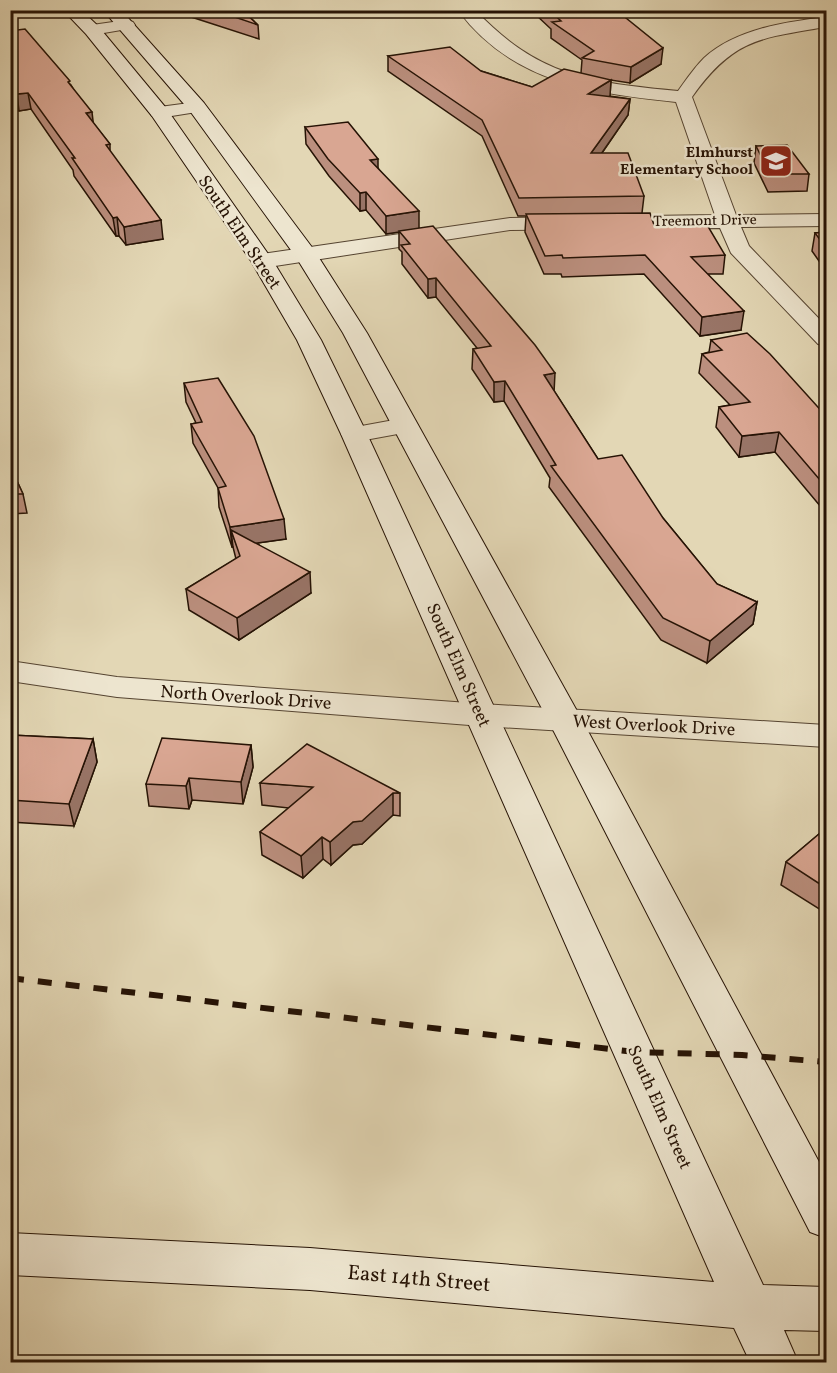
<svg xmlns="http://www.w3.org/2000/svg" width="837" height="1373" font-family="Vollkorn,serif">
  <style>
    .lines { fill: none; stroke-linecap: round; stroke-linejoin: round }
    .street-casing { stroke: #554431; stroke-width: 2 }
    .secondary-casing { stroke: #261305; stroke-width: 2 }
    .street { fill: #ede5cf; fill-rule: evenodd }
    .secondary { fill: #ede5cf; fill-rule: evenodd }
    .rail { stroke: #261305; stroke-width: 6; stroke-dasharray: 14 14; stroke-linecap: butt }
    .wall { fill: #bb8f7e; stroke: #261305; stroke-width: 1.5 }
    .shaded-wall { fill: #987466; stroke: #261305; stroke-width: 1.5 }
    .building { fill: #d9a692; stroke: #261305; stroke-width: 1.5 }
    .labels { text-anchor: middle; stroke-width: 5; stroke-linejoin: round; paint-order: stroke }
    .far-poi-label { font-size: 15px; font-weight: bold; fill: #261305; stroke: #ede5cf; text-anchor: end }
    .far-street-label { font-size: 15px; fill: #261305; stroke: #ede5cf }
    .street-label { font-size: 18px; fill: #261305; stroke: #ede5cf }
    .near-street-label { font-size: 21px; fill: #261305; stroke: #ede5cf }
  </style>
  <rect width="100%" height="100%" fill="#e3d7b5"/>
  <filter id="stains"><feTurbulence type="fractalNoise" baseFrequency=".00333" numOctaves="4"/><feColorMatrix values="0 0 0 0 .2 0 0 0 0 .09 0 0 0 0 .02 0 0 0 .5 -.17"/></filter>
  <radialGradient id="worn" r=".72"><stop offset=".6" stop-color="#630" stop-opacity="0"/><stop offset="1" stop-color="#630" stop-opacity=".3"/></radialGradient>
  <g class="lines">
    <g class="street-casing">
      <g id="street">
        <path d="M458 10H475C540 78 590 82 678 91 686 80 694 68 704 58 736 29 785 22 826 17V27C760 38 733 39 692 97L736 215 826 214V226L741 227 749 246 826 326V346L818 344 731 253 720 228 510 230 262 268 254 266 251 261 254 256 262 254 510 218 715 215 676 102C592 93 512 83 458 10Z"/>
        <polygon points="127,20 133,22 135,25 133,28 92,35 84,30 92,25"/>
        <polygon points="197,102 203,103 206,107 203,111 159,118 152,116 150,112 152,108"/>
        <polygon points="405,418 414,421 418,426 414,431 354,442 345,439 341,434 345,429"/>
        <polygon points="10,661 117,677 482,704 826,725 826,747 482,726 117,697 10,681"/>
      </g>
    </g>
    <g class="secondary-casing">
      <g id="secondary">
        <polygon points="63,10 81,10 98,26 166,108 273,261 321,340 367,434 763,1285 826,1287 826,1331 784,1330 798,1362 750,1362 734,1328 310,1290 10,1275 10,1233 310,1248 714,1282 341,434 297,340 251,261 152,116 86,34"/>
        <polygon points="103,10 121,10 204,103 314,250 367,333 582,720 826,1175 826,1238 810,1232 548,720 343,333 296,257 190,111"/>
      </g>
    </g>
    <use href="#street" class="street"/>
    <use href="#secondary" class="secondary"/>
    <polyline class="rail" points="10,978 635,1052 742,1055 826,1062"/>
  </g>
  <g class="wall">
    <polygon points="177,10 242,10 258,25 259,39 179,13"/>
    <polygon points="536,10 616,10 661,64 630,83 611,80 610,96 609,96 630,99 628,115 602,153 644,196 642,213 654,225 725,255 723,274 708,274 741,330 700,336 644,274 562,277 561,274 544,274 525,232 526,216 518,216 482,136 388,71 388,56 481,71 532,87 581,73 582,60 551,38 551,29 536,15"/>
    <polygon points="10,31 71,85 93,123 110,144 110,152 163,239 126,245 119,236 116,236 74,176 73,170 31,109 19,111 10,98"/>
    <polygon points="305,127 378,168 419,228 554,391 598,459 663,518 717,584 757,602 753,624 707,663 661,640 549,487 550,478 504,401 494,402 472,369 473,349 477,348 436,297 428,298 402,264 402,252 399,249 399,232 386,234 366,210 360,211 329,176 306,144"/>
    <polygon points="756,146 809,174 807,191 768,192 754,163"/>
    <polygon points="826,232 826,271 812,251 815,233"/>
    <polygon points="711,340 826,416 826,513 775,452 739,457 716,427 719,407 730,405 699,373 702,354 709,352"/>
    <polygon points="184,383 286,539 257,543 311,593 239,640 189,610 186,589 236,559 233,547 232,547 219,507 218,488 193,443 191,424 196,423 186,402"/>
    <polygon points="10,466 23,494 27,513 10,514"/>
    <polygon points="10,735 93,739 97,762 74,826 10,822"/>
    <polygon points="251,745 253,767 243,804 192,800 189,809 149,806 146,784"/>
    <polygon points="260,783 400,793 400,816 393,815 362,844 353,845 331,865 323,859 303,878 262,855 260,832 289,808 262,805"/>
    <polygon points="826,828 826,911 824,912 781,885 786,862"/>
  </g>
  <g class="shaded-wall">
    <polygon points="663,48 661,64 630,83 631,67"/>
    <polygon points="611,80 610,96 587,110 588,94"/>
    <polygon points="28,93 31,109 19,111 17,94"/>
    <polygon points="630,99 628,115 590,170 591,153"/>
    <polygon points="92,112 94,129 86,113"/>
    <polygon points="378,159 378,176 370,160"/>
    <polygon points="366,192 366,210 360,211 360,193"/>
    <polygon points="419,211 419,229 386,234 386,216"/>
    <polygon points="117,217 119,236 116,236 113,218"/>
    <polygon points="161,220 163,239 126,245 124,227"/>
    <polygon points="436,278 436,297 428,298 428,279"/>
    <polygon points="744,311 741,330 700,336 702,317"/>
    <polygon points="555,373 554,393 544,375"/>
    <polygon points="505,381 504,401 494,402 494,382"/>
    <polygon points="779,432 775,452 739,457 742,436"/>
    <polygon points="284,519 286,539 237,546 231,530 233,547 232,547 230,527"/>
    <polygon points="310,572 311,593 239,640 237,618"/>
    <polygon points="757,602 753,624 707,663 710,641"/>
    <polygon points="93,739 97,762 74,826 69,804"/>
    <polygon points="251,745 253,767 243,804 241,782"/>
    <polygon points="189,778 192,800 189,809 186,786"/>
    <polygon points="393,793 393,815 362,844 353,845 331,865 330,842 353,822"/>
    <polygon points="322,837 323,859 303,878 301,856"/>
  </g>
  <g class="building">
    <polygon points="214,10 242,10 258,25"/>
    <polygon points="549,10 616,10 663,48 631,67 582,58 594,51 552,22 561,21"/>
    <polygon points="25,29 70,81 68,82 92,112 86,113 110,144 106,145 161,220 124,227 117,217 113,218 72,158 75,158 28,93 17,94 10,86 10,31"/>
    <polygon points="450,47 481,71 532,87 564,69 611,80 588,94 630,99 591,153 628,153 644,196 519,198 482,120 388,56"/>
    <polygon points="348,122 378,159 370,160 419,211 386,216 366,192 360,193 328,159 305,127"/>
    <polygon points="787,145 809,174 770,174 756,146"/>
    <polygon points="650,213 654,225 706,223 725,255 691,257 744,311 702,317 645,255 563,258 562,255 545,256 526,214"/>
    <polygon points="433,226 535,345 555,373 544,375 598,459 622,455 663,518 717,584 757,602 710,641 663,618 551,466 556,465 505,381 494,382 473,349 491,346 436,278 428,279 401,245 410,244 399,231"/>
    <polygon points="826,232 826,248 815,233"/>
    <polygon points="747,333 770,354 826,416 826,487 779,432 742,436 719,407 750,402 702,354 722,350 711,340"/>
    <polygon points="218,378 254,436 284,519 230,527 218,488 226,486 191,424 202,422 184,383"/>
    <polygon points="10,466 23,494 10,494"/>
    <polygon points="231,530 310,572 237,618 186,589 240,556"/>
    <polygon points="10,735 93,739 69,804 10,800"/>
    <polygon points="162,738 251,745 241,782 189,778 186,786 146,784"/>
    <polygon points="307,744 400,793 393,793 362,821 353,822 330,842 322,837 301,856 260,832 313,787 260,783"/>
    <polygon points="826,828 826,888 786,862"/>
  </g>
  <defs>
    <g id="school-square" transform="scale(1.725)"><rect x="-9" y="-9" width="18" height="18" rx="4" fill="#8f2418" stroke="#ede5cf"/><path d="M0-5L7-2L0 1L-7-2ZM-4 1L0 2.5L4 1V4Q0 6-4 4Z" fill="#fff"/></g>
  </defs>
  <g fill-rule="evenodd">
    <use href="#school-square" x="776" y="161"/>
  </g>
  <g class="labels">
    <g class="far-poi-label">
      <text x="753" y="157">Elmhurst<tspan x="753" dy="17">Elementary School</tspan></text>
    </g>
    <g class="far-street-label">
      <text transform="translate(705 220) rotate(-1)" y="5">Treemont Drive</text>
    </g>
    <g class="street-label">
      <text transform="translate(240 232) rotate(56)" y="6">South Elm Street</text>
      <text transform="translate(459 665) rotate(66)" y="6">South Elm Street</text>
      <text transform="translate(246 697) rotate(4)" y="6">North Overlook Drive</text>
      <text transform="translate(654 725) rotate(3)" y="6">West Overlook Drive</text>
      <text transform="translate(660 1107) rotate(66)" y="6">South Elm Street</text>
    </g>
    <g class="near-street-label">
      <text transform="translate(419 1278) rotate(5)" y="7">East 14th Street</text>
    </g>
  </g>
  <rect width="837" height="1373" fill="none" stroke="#e3d7b5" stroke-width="36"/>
  <rect x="12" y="12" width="813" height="1349" fill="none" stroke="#261305" stroke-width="3"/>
  <rect x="18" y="18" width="801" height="1337" fill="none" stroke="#261305" stroke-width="1.5"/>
  <rect width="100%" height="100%" filter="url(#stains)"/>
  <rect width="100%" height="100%" fill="url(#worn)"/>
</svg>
